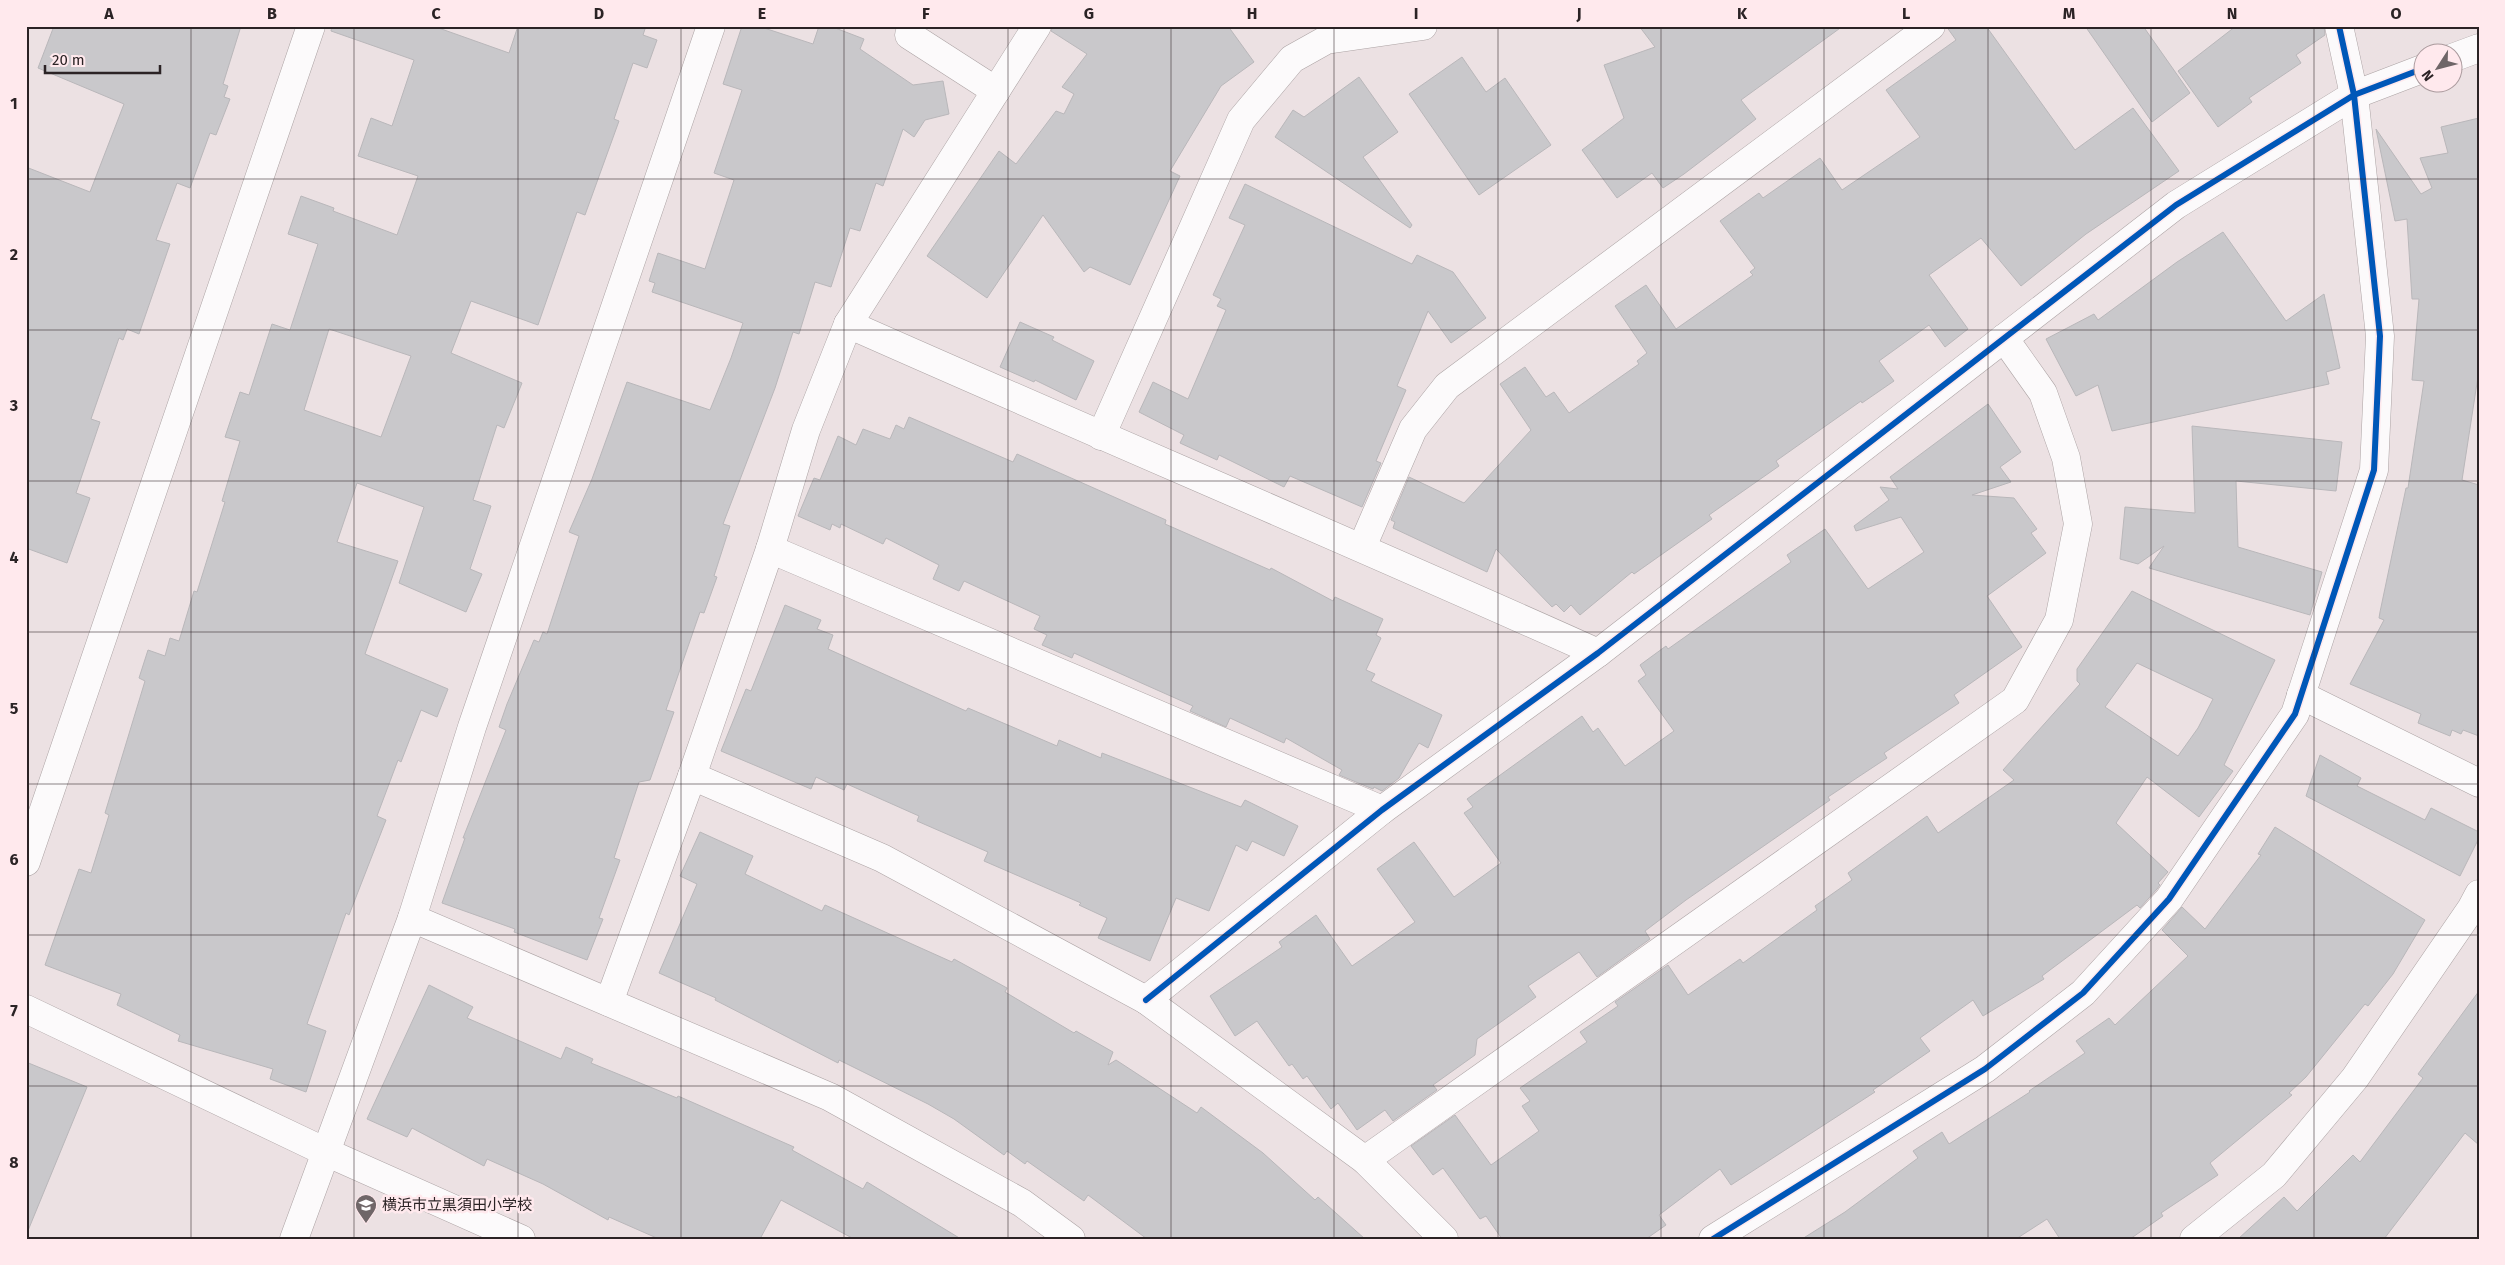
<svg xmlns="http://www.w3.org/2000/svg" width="2505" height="1265" font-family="'Fira Sans','Noto Sans JP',sans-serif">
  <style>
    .building { fill: #c9c8cb; stroke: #b9b7ba; fill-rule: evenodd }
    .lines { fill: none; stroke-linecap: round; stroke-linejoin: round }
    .minor-casing { stroke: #aca3a4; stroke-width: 29 }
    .tertiary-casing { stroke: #aca3a4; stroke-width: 29 }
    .minor { stroke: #fcfafb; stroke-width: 28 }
    .tertiary { stroke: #fcfafb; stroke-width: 28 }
    .cycleway-casing { stroke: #ffe9ed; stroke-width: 9 }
    .cycleway { stroke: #0057b8; stroke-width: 6 }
    .grid { fill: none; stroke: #2b2325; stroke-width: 1; stroke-opacity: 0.55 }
    .labels { text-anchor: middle; stroke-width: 5; stroke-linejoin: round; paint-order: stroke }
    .poi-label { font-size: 15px; fill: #2b2325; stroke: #ffe9ed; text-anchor: start }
    .neatline { fill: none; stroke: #2b2325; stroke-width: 2 }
    .grid-label { font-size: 16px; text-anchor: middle; font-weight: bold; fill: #2b2325 }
  </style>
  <rect width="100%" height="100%" fill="#ece1e3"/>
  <g class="building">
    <polygon points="54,26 241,26 223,84 228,86 224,97 230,99 216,135 210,133 190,188 177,183 156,240 170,244 139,334 127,329 123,340 119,338 91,419 100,422 76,493 90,498 67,563 26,548 26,167 90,192 124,104 38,68"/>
    <path d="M332 26H433L509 53 518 26H646L643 35 657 40 647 68 633 63 614 119 619 121 585 215 577 212 538 325 471 301 451 353 522 383 504 428 497 425 473 500 491 506 470 569 482 574 466 612 399 583 424 507 357 483 337 542 398 561 365 654 448 689 437 717 421 710 401 762 398 760 377 816 386 820 349 915 346 913 307 1024 326 1031 306 1092 270 1079 273 1069 178 1041 180 1035 117 1005 121 994 45 965 79 869 91 873 109 815 105 813 145 681 139 678 148 650 165 656 170 638 179 641 194 591 197 592 225 502 222 501 240 441 225 437 240 392 249 395 272 324 290 330 318 244 288 234 301 196 334 208 333 211 397 235 418 176 358 156 371 118 392 126 414 60 331 31ZM329 329 411 356 381 437 304 410Z"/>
    <polygon points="742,26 758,26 813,44 819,26 830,26 864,39 860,49 913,85 943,81 949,114 925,120 914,137 903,129 883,186 876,183 860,231 850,228 831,287 815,282 799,334 793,332 775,388 723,524 730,526 714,576 717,577 704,613 700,612 666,710 674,712 650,780 639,782 614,858 620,860 599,918 603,919 587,960 514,932 515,929 442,903 465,838 463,838 506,730 499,727 507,704 534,640 539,642 543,632 547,634 579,536 569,532 592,479 627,382 710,410 731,358 743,323 652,292 655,283 649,281 658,253 705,269 734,180 714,173 742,90 723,84"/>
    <polygon points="1053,26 1228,26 1254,62 1221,86 1170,171 1180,176 1130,285 1090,267 1084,272 1043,215 987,298 927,256 999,151 1016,164 1056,111 1064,114 1074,94 1062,87 1087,54 1051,31"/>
    <polygon points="1639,26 1843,26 1741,100 1756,119 1684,174 1663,188 1652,173 1617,198 1582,150 1624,118 1604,65 1655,47"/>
    <polygon points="1946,26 1986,26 2075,150 2133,108 2179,171 2086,234 2021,286 1981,238 1929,275 1968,329 1945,347 1929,325 1879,361 1894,381 1862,403 1861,401 1776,461 1779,466 1709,515 1712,519 1634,574 1632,572 1580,615 1571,605 1564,612 1556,604 1552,607 1496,549 1487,572 1393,528 1395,522 1391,520 1409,477 1464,503 1531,430 1500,384 1525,367 1546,397 1554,392 1569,413 1639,364 1637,361 1647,353 1615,306 1646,285 1676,329 1753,275 1750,272 1755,268 1720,221 1759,193 1763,198 1820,158 1842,190 1920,137 1886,90 1956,40"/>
    <polygon points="2085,26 2143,26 2190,93 2152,122"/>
    <polygon points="2236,26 2324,26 2325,35 2296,55 2301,63 2249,98 2252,102 2218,127 2178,71"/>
    <polygon points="1462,57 1486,92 1505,78 1551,145 1479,195 1409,94"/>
    <polygon points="1359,77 1398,132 1363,157 1412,225 1410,228 1275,137 1293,110 1304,117"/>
    <polygon points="2479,118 2479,370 2462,480 2479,485 2479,736 2463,730 2461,734 2452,730 2450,736 2418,723 2421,714 2350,684 2384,620 2379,618 2380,612 2406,488 2408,488 2424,381 2412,380 2419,299 2412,299 2407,219 2395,221 2376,129 2421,194 2432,188 2420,158 2448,153 2441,127"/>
    <polygon points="1245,184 1412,264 1417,255 1453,272 1486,318 1451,343 1428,311 1397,386 1406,390 1376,461 1381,463 1362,507 1290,476 1284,487 1219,455 1217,460 1180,443 1184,435 1139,412 1153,382 1188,399 1226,310 1217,306 1221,299 1213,295 1245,225 1229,218"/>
    <polygon points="2223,232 2286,321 2324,294 2340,368 2326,372 2329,384 2112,431 2098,385 2076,396 2046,339 2094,314 2098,320 2177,262"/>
    <polygon points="1020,322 1054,337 1052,340 1094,361 1076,400 1035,380 1034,382 1000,367"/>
    <polygon points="1988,404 2021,452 2000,467 2011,482 1972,495 2014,498 2037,529 2031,533 2046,553 1987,596 2022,647 1954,695 1959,703 1884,753 1887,758 1828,797 1830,800 1686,900 1645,931 1650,939 1597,977 1579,952 1528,986 1536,997 1477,1039 1475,1055 1433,1085 1437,1090 1393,1121 1385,1110 1357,1130 1338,1103 1331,1109 1307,1076 1303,1079 1292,1064 1289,1066 1257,1021 1235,1036 1210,996 1282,947 1279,942 1316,915 1352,966 1415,922 1377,869 1414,842 1454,897 1501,863 1464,813 1473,807 1467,799 1582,716 1593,732 1598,728 1625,766 1674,731 1638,681 1646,675 1640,665 1666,646 1668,649 1791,562 1787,555 1825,529 1868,589 1924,552 1901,517 1856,531 1854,526 1889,500 1880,487 1898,489 1890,477"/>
    <polygon points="909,417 1013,462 1017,454 1166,520 1165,524 1270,570 1271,568 1333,601 1335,597 1383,619 1376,635 1381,638 1366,670 1375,674 1371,681 1442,715 1428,748 1419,743 1399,778 1382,791 1374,787 1373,789 1339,775 1342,770 1286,738 1284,743 1230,718 1226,727 1190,711 1193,706 1074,653 1072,658 1042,645 1047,635 1034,629 1040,616 964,581 959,591 933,579 939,565 886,538 883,544 841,524 840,528 832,524 830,530 798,516 814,478 820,480 838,436 856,445 863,429 890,439 896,425 904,429"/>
    <polygon points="2192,426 2342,442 2336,491 2236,481 2238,547 2322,572 2310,615 2149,568 2164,546 2138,564 2120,559 2125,507 2195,513"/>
    <path d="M2132 591 2275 660 2224 765 2233 771 2199 817 2147 777 2116 823 2168 872 2158 883 2160 885 2157 889 2140 908 2137 905 2042 976 2044 979 1983 1016 1973 1000 1920 1038 1930 1051 1873 1090 1875 1092 1731 1185 1720 1169 1659 1215 1666 1225 1646 1239H1502L1486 1216 1480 1219 1443 1168 1433 1175 1411 1146 1455 1115 1491 1165 1539 1131 1522 1106 1530 1101 1520 1088 1587 1042 1580 1032 1618 1006 1615 1002 1668 965 1688 995 1740 959 1743 963 1817 910 1815 906 1852 880 1848 873 1927 816 1938 833 2014 780 2003 770 2080 684 2077 681V669ZM2137 663 2213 699 2198 728 2178 756 2105 707Z"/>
    <polygon points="785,605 821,620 817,629 833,635 828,649 966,711 968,708 1057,746 1059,740 1101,758 1102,753 1241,807 1245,800 1298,826 1284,856 1252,841 1247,851 1236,845 1209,911 1176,898 1150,961 1098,938 1107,918 1079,905 1081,903 984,861 988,852 917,821 919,816 847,784 844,790 816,777 811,789 721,751 746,689 751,691"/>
    <polygon points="2320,755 2361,778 2357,786 2425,820 2431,808 2479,832 2479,838 2460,876 2306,796"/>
    <polygon points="2275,827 2425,920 2393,974 2368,1006 2365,1004 2306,1077 2289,1093 2292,1095 2210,1163 2218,1175 2161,1213 2163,1216 2130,1239 2060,1239 2047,1219 2016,1239 1802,1239 1845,1212 1918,1158 1913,1151 1942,1132 1949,1144 2030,1092 2029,1091 2085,1053 2076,1041 2109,1018 2115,1025 2188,956 2162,930 2182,907 2205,929 2261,855 2258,854"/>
    <polygon points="700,832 753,856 745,874 822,911 825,905 952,962 954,959 1007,988 1005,992 1074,1033 1076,1031 1113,1052 1108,1065 1116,1060 1197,1113 1201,1107 1263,1153 1315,1200 1318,1197 1365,1239 1147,1239 1088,1195 1084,1201 1027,1161 1025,1164 1007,1151 1004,1155 954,1119 928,1104 839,1060 838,1063 715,1000 716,998 659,973 697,884 680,876"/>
    <polygon points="429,985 473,1007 467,1018 561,1059 566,1047 593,1059 591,1063 677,1098 678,1096 794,1147 792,1150 863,1189 867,1182 961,1239 854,1239 781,1200 760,1239 659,1239 609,1217 608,1220 543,1184 487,1159 484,1166 412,1128 407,1137 367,1119"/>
    <polygon points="2479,991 2479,1145 2465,1133 2384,1239 2238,1239 2284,1197 2297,1211 2353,1155 2360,1162 2423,1078 2418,1074"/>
    <polygon points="26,1062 87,1087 27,1233 26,1232"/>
  </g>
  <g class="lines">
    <g class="minor-casing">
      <g id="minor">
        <polyline points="912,26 909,35 996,91"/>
        <polyline points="2452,58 2479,48"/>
        <path d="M848 324C1098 435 1349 541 1598 653"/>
        <polyline points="1101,436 1241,120 1292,59 1326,40 1423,26"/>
        <polyline points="1362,547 1413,429 1447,386 1931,26"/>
        <polyline points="770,549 1382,810"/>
        <polyline points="2301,695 2479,783"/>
        <polyline points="692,776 882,858 1146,1000 1365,1160 1444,1239"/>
        <polyline points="412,918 830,1097 1022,1203 1071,1239"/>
        <polyline points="1146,1000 1382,810 1598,653 2176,205 2354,95 2422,69"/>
        <polyline points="609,1002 692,776 770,549 806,430 848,324 1037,26"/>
        <polyline points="1365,1160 2015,700 2059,620 2078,524 2066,458 2043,393 2004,338"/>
        <polyline points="294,1239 412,918 472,727 711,26"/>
        <polyline points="1713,1239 1985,1069 2083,993 2169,899 2295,714 2374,470 2380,336 2354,95 2339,26"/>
        <polyline points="2194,1239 2274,1175 2355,1078 2471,909 2479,894"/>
      </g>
    </g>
    <g class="tertiary-casing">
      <g id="tertiary">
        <polyline points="26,862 311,26"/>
        <polyline points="26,1009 328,1153 521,1239"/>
      </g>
    </g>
    <use href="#minor" class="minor"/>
    <use href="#tertiary" class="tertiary"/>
    <g class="cycleway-casing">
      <g id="cycleway">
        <polyline points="1146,1000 1382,810 1598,653 2176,205 2354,95 2422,69"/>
        <polyline points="1713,1239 1985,1069 2083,993 2169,899 2295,714 2374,470 2380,336 2354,95 2339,26"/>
      </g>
    </g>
    <use href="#cycleway" class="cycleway"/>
  </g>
  <path class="grid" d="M191 26V1239M354 26V1239M518 26V1239M681 26V1239M844 26V1239M1008 26V1239M1171 26V1239M1334 26V1239M1498 26V1239M1661 26V1239M1824 26V1239M1988 26V1239M2151 26V1239M2314 26V1239M26 179H2479M26 330H2479M26 481H2479M26 632H2479M26 784H2479M26 935H2479M26 1086H2479"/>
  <defs>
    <g id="school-pin" transform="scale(1.125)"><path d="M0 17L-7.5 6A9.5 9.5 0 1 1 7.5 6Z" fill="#6f6668" stroke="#ffe9ed"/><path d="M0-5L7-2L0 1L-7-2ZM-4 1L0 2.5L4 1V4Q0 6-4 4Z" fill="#fff"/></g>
  </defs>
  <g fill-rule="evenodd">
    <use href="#school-pin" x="366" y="1205"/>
  </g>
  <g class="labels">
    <g class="poi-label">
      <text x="382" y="1210">横浜市立黒須田小学校</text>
    </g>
  </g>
  <rect width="2505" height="1265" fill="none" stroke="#ffe9ed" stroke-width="55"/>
  <g transform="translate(2438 68) rotate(234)"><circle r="24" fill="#ffe9ed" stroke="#aa9a9d"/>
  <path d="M0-4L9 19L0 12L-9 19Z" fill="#6f6668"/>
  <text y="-8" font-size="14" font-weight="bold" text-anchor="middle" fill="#2b2325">N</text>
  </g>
  <path d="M45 65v8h115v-8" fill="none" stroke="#2b2325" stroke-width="2.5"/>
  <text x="52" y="65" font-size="15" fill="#2b2325" stroke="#ffe9ed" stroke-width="4" paint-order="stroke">20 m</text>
  <rect x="28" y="28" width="2450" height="1210" class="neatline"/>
  <g class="grid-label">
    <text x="109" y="19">A</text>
    <text x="272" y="19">B</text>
    <text x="436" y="19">C</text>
    <text x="599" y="19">D</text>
    <text x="762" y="19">E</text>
    <text x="926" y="19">F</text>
    <text x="1089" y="19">G</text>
    <text x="1252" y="19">H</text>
    <text x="1416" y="19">I</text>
    <text x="1579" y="19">J</text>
    <text x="1742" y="19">K</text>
    <text x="1906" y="19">L</text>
    <text x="2069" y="19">M</text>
    <text x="2232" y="19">N</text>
    <text x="2396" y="19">O</text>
    <text x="14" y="109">1</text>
    <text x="14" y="260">2</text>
    <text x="14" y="411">3</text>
    <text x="14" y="563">4</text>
    <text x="14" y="714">5</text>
    <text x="14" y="865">6</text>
    <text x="14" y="1016">7</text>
    <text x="14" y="1168">8</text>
  </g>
</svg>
